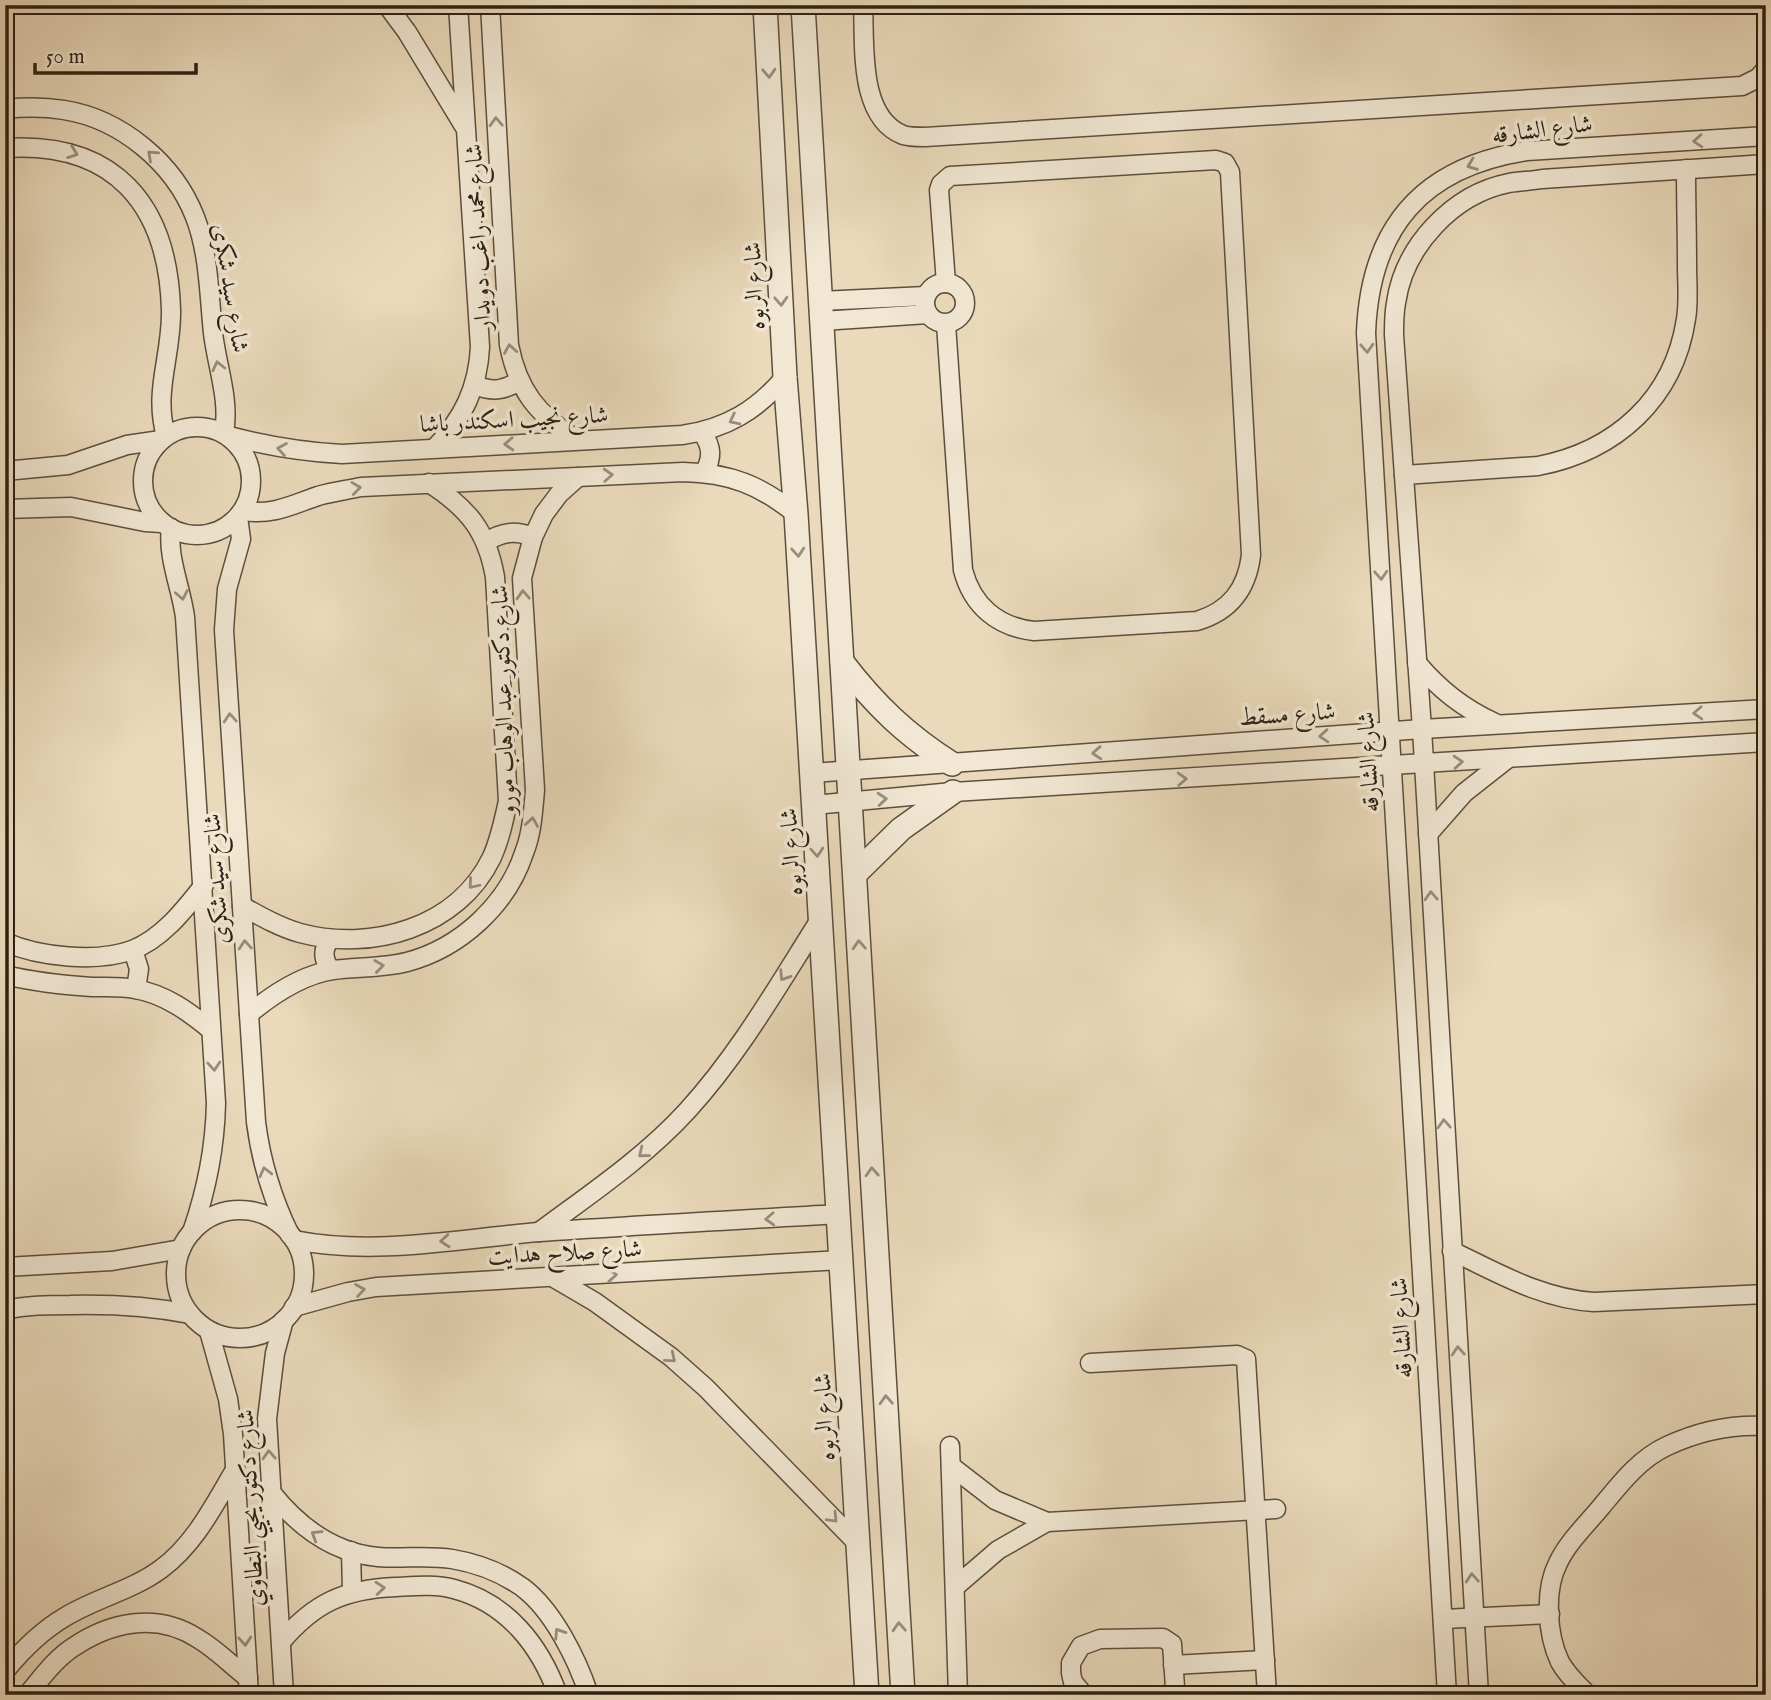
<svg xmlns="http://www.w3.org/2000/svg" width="1771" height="1700" font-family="'IM FELL English',Amiri,serif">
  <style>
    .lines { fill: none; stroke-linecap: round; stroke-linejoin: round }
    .minor-casing { stroke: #5c4f3e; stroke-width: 21 }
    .tertiary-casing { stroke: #5c4f3e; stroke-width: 26 }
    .minor { stroke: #f1e7d3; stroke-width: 18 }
    .tertiary { stroke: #f1e7d3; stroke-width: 23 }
    .oneway { stroke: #988e7d }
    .labels { text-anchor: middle; stroke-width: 7; stroke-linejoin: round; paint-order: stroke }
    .street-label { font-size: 24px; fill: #2c2114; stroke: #f1e7d3 }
  </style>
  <rect width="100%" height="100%" fill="#eadabb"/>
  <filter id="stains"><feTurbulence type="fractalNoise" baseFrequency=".00286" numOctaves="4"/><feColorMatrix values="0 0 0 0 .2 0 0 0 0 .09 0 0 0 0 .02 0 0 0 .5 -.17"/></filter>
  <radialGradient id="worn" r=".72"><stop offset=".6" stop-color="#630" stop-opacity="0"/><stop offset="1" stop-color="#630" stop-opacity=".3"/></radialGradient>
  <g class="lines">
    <g class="minor-casing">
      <g id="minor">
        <polyline points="387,5 407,32 464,126"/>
        <path d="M490 5 509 345C518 391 538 415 577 440"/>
        <path d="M863 5C865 45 858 117 903 135 909 137 918 137 925 137L1742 86 1758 78 1766 69"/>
        <path d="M5 109C25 107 45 107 64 110 121 119 174 163 195 217 209 253 209 295 213 333 217 367 230 399 224 433"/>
        <path d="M5 148C114 141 168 204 171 310 172 356 153 391 166 436"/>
        <circle cx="945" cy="303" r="20"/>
        <path d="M946 283 939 190 941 184 950 176 1216 160 1225 163 1230 172 1251 555C1247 589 1230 611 1197 621L1034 631C997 627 972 605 963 570L946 324"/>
        <polyline points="820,301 926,296"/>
        <polyline points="822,321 928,314"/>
        <path d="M475 385C492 392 503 391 519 381"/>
        <circle cx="197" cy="481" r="54"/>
        <path d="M702 432C712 447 713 457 704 473"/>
        <path d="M229 436C267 446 303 452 342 454L682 435C726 429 757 410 785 377"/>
        <path d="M435 448C463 418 478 388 480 347L458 5"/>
        <polyline points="5,471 68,465 127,445 161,440"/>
        <path d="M1404 475 1538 466C1616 451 1674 399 1686 319 1689 301 1687 283 1687 265 1687 233 1686 201 1686 169"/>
        <polyline points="5,509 71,507 145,522 162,523"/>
        <path d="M243 511C274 515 289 506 318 496 332 492 347 490 361 487L683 472C730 473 760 485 796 514"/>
        <path d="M238 517 241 539 227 589 224 630 256 1122C261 1162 272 1198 290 1235"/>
        <path d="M171 528C167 557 181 587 185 617L216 1103C215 1149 207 1189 192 1232"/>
        <path d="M486 542C502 532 515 530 533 537"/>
        <path d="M1417 663C1440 690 1463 708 1495 723"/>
        <polyline points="812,773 1422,729 1766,709"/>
        <polyline points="814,805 953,792 1766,742"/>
        <polyline points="1428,834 1464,793 1506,760"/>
        <path d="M242 906C260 916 279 927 300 933 371 952 458 928 492 857 500 839 504 820 508 801L495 577C487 531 468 508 429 483"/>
        <path d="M330 939C322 950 323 960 331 970"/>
        <path d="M5 942C39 957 97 963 132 950 162 939 185 909 204 885"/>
        <polyline points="133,950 139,969 136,989"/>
        <path d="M5 975C34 982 62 985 92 987 106 987 121 986 135 989 165 994 189 1012 211 1030"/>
        <path d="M249 1014C273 994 301 975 333 970 358 967 383 968 407 962 460 948 507 905 524 853 532 833 533 812 535 790L522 578 533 537 544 514 559 494 578 477"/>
        <circle cx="240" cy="1274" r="64"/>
        <path d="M539 1232C590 1194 644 1158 687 1111 740 1053 779 984 821 918"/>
        <path d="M294 1240C375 1256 457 1239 539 1232 638 1225 738 1220 838 1214"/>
        <path d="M1452 1251C1498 1273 1542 1299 1594 1302L1766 1294"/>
        <polyline points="5,1267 112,1261 181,1249"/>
        <polyline points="554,1278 595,1302 671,1357 706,1388 858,1544"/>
        <polyline points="294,1307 348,1292 376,1287 841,1260"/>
        <path d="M5 1310C27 1305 48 1305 70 1305 112 1304 149 1306 190 1314"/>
        <polyline points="209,1331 228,1399 233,1434 249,1695"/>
        <polyline points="1090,1363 1237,1355 1246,1359 1267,1695"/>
        <polyline points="950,1446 958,1695"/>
        <polyline points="951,1466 995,1500 1047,1522 1276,1509"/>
        <path d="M271 1492C298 1526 333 1553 378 1557 402 1559 428 1555 452 1559 476 1563 502 1573 522 1587 553 1610 577 1659 589 1695"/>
        <polyline points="351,1551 352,1591"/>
        <polyline points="955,1587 998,1550 1047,1522"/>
        <polyline points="1443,1619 1550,1614"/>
        <path d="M281 1642C314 1603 344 1589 396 1587 415 1586 435 1584 454 1589 507 1603 540 1645 558 1695"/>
        <polyline points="1173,1665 1265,1660"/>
        <path d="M5 1671C23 1649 41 1631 65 1617 96 1598 131 1591 161 1569 195 1544 214 1505 235 1470"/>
        <path d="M27 1695C41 1679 54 1660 72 1648 110 1622 156 1612 197 1638 216 1649 231 1665 248 1678"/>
        <polyline points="284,1695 267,1419 275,1353 284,1320"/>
        <polyline points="1084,1695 1073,1682 1071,1673 1071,1663 1081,1646 1100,1639 1163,1638 1172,1644 1175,1687 1169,1695"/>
        <path d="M1447 1695 1366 333C1370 227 1422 167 1527 151L1766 136"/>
        <path d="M1479 1695 1422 729 1394 335C1394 325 1394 313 1396 303 1404 246 1453 194 1509 183 1520 181 1531 181 1542 179L1766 164"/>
        <path d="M1588 1695C1578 1685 1567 1675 1560 1662 1547 1635 1544 1590 1558 1563 1568 1542 1586 1525 1601 1507 1620 1484 1639 1459 1667 1446 1699 1431 1731 1424 1766 1426"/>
      </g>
    </g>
    <g class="tertiary-casing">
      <g id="tertiary">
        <polyline points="765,5 785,377 796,514 867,1695"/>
        <polyline points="803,5 903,1695"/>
        <path d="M842 662C875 705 906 735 952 764"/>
        <polyline points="855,874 901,829 953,792"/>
      </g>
    </g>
    <use href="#minor" class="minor"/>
    <use href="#tertiary" class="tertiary"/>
  </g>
  <defs><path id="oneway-chevron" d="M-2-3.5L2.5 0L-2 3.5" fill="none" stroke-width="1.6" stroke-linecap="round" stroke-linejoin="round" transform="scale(1.75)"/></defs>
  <g class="oneway">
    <use href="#oneway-chevron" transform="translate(769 73) rotate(87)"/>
    <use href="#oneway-chevron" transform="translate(496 122) rotate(-93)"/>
    <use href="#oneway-chevron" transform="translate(1698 141) rotate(176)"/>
    <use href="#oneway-chevron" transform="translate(73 153) rotate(20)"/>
    <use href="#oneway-chevron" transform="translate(152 155) rotate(-138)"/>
    <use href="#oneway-chevron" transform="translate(1472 165) rotate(159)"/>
    <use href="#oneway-chevron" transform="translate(781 301) rotate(87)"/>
    <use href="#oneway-chevron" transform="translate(1367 348) rotate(87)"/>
    <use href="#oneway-chevron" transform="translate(510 349) rotate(-99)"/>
    <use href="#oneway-chevron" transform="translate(218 366) rotate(-103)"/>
    <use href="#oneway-chevron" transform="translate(734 420) rotate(153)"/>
    <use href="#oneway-chevron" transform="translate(509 444) rotate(177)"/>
    <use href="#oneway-chevron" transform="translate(282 449) rotate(-171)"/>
    <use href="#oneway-chevron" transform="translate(608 475) rotate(-3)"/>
    <use href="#oneway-chevron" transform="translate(356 488) rotate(-7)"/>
    <use href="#oneway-chevron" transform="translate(798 552) rotate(86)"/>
    <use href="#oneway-chevron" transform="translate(1381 575) rotate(87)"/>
    <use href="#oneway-chevron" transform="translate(182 595) rotate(79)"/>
    <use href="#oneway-chevron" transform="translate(523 595) rotate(-93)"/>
    <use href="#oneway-chevron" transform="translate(1698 713) rotate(177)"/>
    <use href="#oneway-chevron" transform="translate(230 718) rotate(-94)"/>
    <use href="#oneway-chevron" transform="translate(1324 736) rotate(176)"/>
    <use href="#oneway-chevron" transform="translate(1097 753) rotate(176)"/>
    <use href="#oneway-chevron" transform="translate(1458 762) rotate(-4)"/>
    <use href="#oneway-chevron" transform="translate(1182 779) rotate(-3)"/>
    <use href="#oneway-chevron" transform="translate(882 799) rotate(-5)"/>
    <use href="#oneway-chevron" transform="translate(532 822) rotate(-81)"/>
    <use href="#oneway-chevron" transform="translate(817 852) rotate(86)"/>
    <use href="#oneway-chevron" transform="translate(473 884) rotate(130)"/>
    <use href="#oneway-chevron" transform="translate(1431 896) rotate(-93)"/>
    <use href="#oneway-chevron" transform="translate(245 945) rotate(-94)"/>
    <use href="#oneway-chevron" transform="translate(859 945) rotate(-93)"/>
    <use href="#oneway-chevron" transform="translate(379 966) rotate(-8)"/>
    <use href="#oneway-chevron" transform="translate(784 976) rotate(123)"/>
    <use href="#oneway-chevron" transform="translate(214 1066) rotate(86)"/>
    <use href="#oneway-chevron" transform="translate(1444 1124) rotate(-93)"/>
    <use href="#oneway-chevron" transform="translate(643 1153) rotate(141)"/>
    <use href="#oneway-chevron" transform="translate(265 1172) rotate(-104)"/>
    <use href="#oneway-chevron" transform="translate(872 1172) rotate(-93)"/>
    <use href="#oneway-chevron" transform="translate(770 1219) rotate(177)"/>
    <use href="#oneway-chevron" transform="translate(445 1241) rotate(175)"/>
    <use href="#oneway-chevron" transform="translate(612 1275) rotate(-4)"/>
    <use href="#oneway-chevron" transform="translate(360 1290) rotate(-9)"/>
    <use href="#oneway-chevron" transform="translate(1458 1351) rotate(-94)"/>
    <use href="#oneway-chevron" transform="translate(671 1358) rotate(40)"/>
    <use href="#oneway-chevron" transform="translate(886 1400) rotate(-93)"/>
    <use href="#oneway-chevron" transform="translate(269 1455) rotate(-93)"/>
    <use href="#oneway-chevron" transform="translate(833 1518) rotate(46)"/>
    <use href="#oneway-chevron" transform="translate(316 1535) rotate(-148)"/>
    <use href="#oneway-chevron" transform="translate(1472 1578) rotate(-94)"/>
    <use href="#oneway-chevron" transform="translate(380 1588) rotate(-5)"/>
    <use href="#oneway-chevron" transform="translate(899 1627) rotate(-93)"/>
    <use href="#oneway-chevron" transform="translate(559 1633) rotate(-123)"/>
    <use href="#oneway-chevron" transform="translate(245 1641) rotate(86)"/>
  </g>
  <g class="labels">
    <g class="street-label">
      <text transform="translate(1542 129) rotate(-7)" y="8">شارع الشارقه</text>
      <text transform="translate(478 237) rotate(-93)" y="8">شارع محمد راغب دويدار</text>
      <text transform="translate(754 286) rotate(-93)" y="8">شارع الربوه</text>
      <text transform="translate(231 288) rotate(81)" y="8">شارع سيد شكرى</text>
      <text transform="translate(514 419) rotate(-3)" y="8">شارع نجيب اسكندر باشا</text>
      <text transform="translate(503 700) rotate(-92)" y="8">شارع دكتور عبد الوهاب مورو</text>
      <text transform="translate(1287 714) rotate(-4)" y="8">شارع مسقط</text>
      <text transform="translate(1368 762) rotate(-93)" y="8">شارع الشارقه</text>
      <text transform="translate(791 852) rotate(-94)" y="8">شارع الربوه</text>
      <text transform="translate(216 879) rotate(-94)" y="8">شارع سيد شكرى</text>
      <text transform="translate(565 1252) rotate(-3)" y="8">شارع صلاح هدايت</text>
      <text transform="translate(1401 1328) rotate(-93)" y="8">شارع الشارقه</text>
      <text transform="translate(824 1417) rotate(-93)" y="8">شارع الربوه</text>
      <text transform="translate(250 1508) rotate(-93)" y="8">شارع دكتور يحيي البطاوي</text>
    </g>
  </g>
  <rect width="1771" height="1700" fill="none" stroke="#eadabb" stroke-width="28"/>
  <rect x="7" y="7" width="1757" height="1686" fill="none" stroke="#2c2114" stroke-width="3.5"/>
  <rect x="14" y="14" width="1743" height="1672" fill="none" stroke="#2c2114" stroke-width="2"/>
  <path d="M35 63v10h161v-10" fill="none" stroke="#2c2114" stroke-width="3.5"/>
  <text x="46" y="63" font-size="21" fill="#2c2114" stroke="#f1e7d3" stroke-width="5" paint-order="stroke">50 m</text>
  <rect width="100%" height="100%" filter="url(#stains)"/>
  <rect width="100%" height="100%" fill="url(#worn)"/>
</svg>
